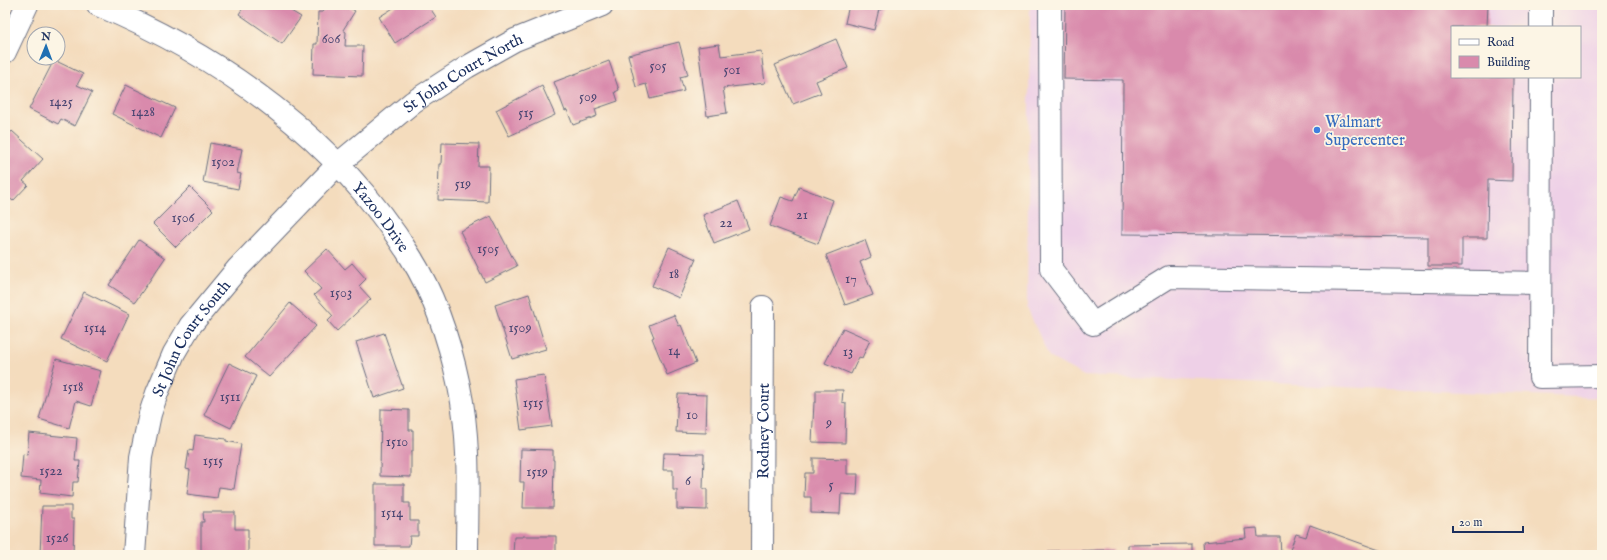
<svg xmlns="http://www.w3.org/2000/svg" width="1607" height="560" font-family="'IM FELL English',serif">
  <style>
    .built { fill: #eed0e7; fill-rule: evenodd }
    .building { fill: #d98aac }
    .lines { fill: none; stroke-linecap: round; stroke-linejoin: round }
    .minor-casing { stroke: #676c7f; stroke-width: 24 }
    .minor { stroke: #fff; stroke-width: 22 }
    .shop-dot { fill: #3f7fe0; stroke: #fcf5e5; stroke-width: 1.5 }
    .labels { text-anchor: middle; stroke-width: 3.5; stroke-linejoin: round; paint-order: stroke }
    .number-label { font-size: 14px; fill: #4a4672 }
    .street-label { font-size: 16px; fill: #1b2f5e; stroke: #fcf5e5 }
    .shop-label { font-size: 16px; fill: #366cbe; stroke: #fcf5e5; text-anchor: start }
  </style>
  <rect width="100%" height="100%" fill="#fcf5e5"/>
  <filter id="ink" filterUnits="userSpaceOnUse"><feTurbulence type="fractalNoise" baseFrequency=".025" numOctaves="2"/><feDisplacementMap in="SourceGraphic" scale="8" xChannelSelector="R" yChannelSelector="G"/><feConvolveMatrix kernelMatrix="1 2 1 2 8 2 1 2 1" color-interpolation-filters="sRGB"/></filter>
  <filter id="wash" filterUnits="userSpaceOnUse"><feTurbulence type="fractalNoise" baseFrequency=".012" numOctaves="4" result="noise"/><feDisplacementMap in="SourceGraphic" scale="16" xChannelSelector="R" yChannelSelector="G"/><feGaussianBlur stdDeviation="0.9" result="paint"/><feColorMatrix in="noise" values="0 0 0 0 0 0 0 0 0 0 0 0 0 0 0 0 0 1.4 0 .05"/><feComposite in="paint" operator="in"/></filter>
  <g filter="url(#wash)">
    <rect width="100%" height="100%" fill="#f4dcbd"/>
    <path class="built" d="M1030 5H1602V398L1084 376 1049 357 1027 308ZM1452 27H1580V77H1452Z"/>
    <g id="blocks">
      <g class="building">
        <polygon points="245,5 295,5 291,11 301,17 282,44 239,14"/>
        <polygon points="327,5 345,5 355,11 343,30 346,32 345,46 363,46 362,76 313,74 314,44 317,44 318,12 323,12"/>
        <polygon points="398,5 428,5 436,17 395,43 379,17"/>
        <polygon points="849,5 882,5 881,10 879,9 874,30 845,23"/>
        <polygon points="1065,5 1488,5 1487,27 1452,27 1452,77 1513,77 1512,181 1488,180 1487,238 1462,238 1462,266 1428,266 1428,237 1122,234 1123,80 1064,79"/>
        <polygon points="836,39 848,68 816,81 821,93 793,104 775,65"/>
        <polygon points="679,42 688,75 680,77 684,91 650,99 646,84 636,87 628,55"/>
        <polygon points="719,44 721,56 761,51 765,83 723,88 727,113 707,116 698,47"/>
        <polygon points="54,60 83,74 77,85 92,92 75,126 61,119 58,124 29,109"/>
        <polygon points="609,61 619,90 615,92 618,101 595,109 597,116 573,125 567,110 565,111 554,82"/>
        <polygon points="126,85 175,108 161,138 112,114"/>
        <polygon points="542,86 555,115 509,136 496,110"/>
        <polygon points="12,131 43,159 23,181 28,185 13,201 8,197 5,201 5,139"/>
        <polygon points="210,143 242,149 237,173 241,174 238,189 203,182"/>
        <polygon points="442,143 479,144 478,166 489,166 488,202 438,200 439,164 441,164"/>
        <polygon points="190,187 213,210 176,247 153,224"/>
        <polygon points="799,187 833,200 818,244 770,226 781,197 793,201"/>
        <polygon points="738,201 749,229 714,243 703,215"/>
        <polygon points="491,216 517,266 485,282 460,231"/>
        <polygon points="139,240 165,258 135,302 109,285"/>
        <polygon points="865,240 871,257 860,262 873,295 845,305 826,255"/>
        <polygon points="669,247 696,259 679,298 652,286"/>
        <polygon points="327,249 345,269 352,263 366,279 359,286 371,299 337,331 328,321 333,316 314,295 321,289 304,271"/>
        <polygon points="84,292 129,314 107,361 61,339"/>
        <polygon points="529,294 546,349 512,359 495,305"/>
        <polygon points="290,303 316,326 269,377 245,357"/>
        <polygon points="674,315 679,326 681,325 696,363 667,375 652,338 654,337 649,325"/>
        <polygon points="843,328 870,340 862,358 859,357 851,374 825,363"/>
        <polygon points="384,333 403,388 374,398 356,342"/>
        <polygon points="56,359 101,371 91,406 76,401 69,428 39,419"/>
        <polygon points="229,363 256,376 231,428 204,415"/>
        <polygon points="544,375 552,426 521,430 514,379"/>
        <polygon points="816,390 843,390 842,402 846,403 845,443 812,442 814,402 816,402"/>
        <polygon points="678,394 707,395 706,433 676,432"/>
        <polygon points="381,409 409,410 409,430 413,430 413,451 411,451 411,477 380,476"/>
        <polygon points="29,433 77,438 75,461 80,461 78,482 73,482 72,497 40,493 41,480 21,478 23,454 27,455"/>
        <polygon points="195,435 226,439 226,441 241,444 234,489 219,487 217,498 187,494 190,470 186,469 189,450 193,451"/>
        <polygon points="521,449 553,450 553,460 554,460 553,508 523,508 524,482 520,482"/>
        <polygon points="664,453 704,454 703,489 707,489 707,510 677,509 677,490 673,490 673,470 663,470"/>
        <polygon points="813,458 847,459 847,474 858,474 857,495 841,494 840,514 811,513 811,497 804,497 805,473 813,473"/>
        <polygon points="375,484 404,484 404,503 410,503 410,521 418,521 418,536 410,536 409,546 375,546"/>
        <polygon points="42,506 71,506 71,519 74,519 73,555 40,555"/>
        <polygon points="203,512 235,512 235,529 248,529 248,555 204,555 204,551 201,551 201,522 204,522"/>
        <polygon points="1310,525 1382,551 1381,555 1302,555 1290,550 1296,534 1306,537"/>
        <polygon points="1257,528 1258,537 1280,537 1281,555 1204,555 1203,542 1246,538 1245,529"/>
        <polygon points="523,536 556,536 556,555 513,555 514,537 523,537"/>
        <polygon points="1192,544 1192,555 1128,555 1128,545"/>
        <polygon points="1113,550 1113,555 1048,555 1048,551"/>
        <rect x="379" y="552" width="31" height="3"/>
      </g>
    </g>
  </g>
  <g filter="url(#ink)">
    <use href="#blocks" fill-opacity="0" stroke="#676c7f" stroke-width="1"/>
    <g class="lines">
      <g class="minor-casing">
        <g id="minor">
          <path id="s1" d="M98 5C223 57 337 140 410 256 434 294 450 343 459 386 471 442 467 499 467 555"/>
          <polyline points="1050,5 1051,269 1093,324 1169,277 1540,283"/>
          <polyline points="1541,27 1541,5"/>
          <polyline points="5,52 27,5"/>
          <polyline points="1541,77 1540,377 1602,376"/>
          <path id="s2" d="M134 555 141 457 150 414 157 393 174 353 190 326 238 268 338 164 413 102 467 67 515 40 602 5"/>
          <path id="s3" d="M762 555 763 307"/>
        </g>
      </g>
      <use href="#minor" class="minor"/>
    </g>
  </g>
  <circle class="shop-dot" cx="1317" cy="130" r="4"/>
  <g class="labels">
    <g class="number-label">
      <text x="331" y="43">606</text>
      <text x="658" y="70">505</text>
      <text x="732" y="74">501</text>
      <text x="588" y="101">509</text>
      <text x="61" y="106">1425</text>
      <text x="143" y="116">1428</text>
      <text x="526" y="117">515</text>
      <text x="223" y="166">1502</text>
      <text x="463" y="188">519</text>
      <text x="802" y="219">21</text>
      <text x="183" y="222">1506</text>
      <text x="726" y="227">22</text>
      <text x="488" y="253">1505</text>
      <text x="674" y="278">18</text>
      <text x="851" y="283">17</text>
      <text x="341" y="297">1503</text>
      <text x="95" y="332">1514</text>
      <text x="520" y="332">1509</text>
      <text x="674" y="355">14</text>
      <text x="848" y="356">13</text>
      <text x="73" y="391">1518</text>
      <text x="230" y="401">1511</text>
      <text x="533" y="407">1515</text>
      <text x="692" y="419">10</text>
      <text x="829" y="427">9</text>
      <text x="397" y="446">1510</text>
      <text x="213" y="465">1515</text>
      <text x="51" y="475">1522</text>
      <text x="537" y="476">1519</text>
      <text x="688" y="485">6</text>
      <text x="831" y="489">5</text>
      <text x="392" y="517">1514</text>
      <text x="57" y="542">1526</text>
    </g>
    <g class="street-label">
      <text dy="6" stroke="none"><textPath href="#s2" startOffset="614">St John Court North</textPath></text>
      <text dy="6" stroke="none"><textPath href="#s1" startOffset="358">Yazoo Drive</textPath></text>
      <text dy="6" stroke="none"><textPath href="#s2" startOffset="229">St John Court South</textPath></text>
      <text dy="6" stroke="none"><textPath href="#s3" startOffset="124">Rodney Court</textPath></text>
    </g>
    <g class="shop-label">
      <text x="1325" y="127">Walmart<tspan x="1325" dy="18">Supercenter</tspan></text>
    </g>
  </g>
  <rect width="1607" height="560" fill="none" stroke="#fcf5e5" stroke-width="20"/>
  <rect x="1451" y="26" width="130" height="52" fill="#fcf5e5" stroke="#a2a6af"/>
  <rect x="1459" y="39" width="20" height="6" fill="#ffffff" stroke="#a2a6af"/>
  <text x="1487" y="46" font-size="12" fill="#1b2f5e">Road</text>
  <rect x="1459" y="56" width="20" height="12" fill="#d98aac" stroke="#a2a6af"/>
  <text x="1487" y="66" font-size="12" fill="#1b2f5e">Building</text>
  <g transform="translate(46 46) rotate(1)"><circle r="19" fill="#fcf5e5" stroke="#a2a6af"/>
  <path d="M0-3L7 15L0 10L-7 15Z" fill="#1f6fb2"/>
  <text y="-6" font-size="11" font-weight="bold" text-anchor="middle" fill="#1b2f5e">N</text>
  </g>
  <path d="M1453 526v6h70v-6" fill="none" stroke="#1b2f5e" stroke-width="2"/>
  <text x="1459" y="526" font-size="12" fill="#1b2f5e" stroke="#fcf5e5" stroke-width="3" paint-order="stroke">20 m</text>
</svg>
